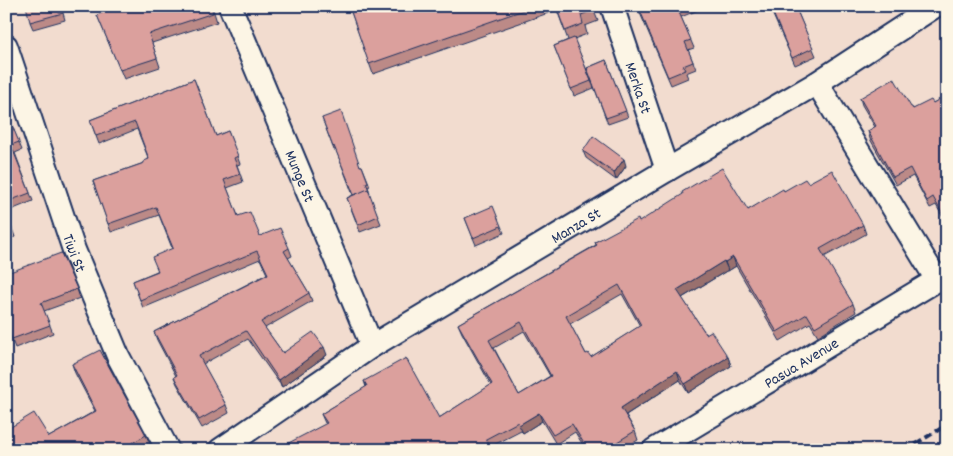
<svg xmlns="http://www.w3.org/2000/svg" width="953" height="456" font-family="Dekko,sans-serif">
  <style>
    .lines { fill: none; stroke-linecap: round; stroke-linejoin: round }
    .street-casing { stroke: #1b2f5e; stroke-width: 26 }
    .street { stroke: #fcf5e5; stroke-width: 22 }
    .rail { stroke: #1b2f5e; stroke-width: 4; stroke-dasharray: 8 4; stroke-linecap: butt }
    .wall { fill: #bc8a87; stroke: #1b2f5e; fill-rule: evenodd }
    .shaded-wall { fill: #99706e; stroke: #1b2f5e }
    .building { fill: #dba09d; stroke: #1b2f5e; fill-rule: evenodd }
    .labels { text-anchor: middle; stroke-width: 4.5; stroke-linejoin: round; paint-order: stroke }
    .street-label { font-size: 16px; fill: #1b2f5e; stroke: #fcf5e5 }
  </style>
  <rect width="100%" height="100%" fill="#f2dccf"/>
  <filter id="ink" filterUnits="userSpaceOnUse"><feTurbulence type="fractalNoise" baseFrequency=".02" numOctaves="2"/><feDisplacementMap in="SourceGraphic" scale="10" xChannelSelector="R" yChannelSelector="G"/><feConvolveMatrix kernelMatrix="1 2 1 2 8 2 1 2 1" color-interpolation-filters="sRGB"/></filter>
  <g filter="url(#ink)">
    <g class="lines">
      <g class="street-casing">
        <g id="street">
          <path id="s1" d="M230 6 372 346"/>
          <path id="s2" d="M612 6 667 170"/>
          <path id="s3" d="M6 46 74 250 118 356 168 450"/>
          <polyline points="817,83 937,280"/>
          <path id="s4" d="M220 450 372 346 667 170 817 83 935 6"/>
          <path id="s5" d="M654 450 947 274"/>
        </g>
      </g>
      <use href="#street" class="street"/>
      <polyline class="rail" points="905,450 947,425"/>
    </g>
    <g class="wall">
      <polygon points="61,6 65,20 33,29 30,22"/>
      <polygon points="212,6 217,22 152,43 160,67 124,79 97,15"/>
      <polygon points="349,6 592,6 598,21 585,26 587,34 574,39 594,88 574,96 554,46 568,40 557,10 373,74"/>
      <polygon points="637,6 708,6 681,17 694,48 688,50 696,69 686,73 688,78 671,85"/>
      <polygon points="769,6 795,6 816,56 795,65"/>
      <polygon points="606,60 628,117 608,124 587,68"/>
      <polygon points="194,79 216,136 228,131 240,164 237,165 243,182 227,188 238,216 260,236 289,248 292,256 288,258 309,293 312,301 265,328 283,353 327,355 282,387 248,339 203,364 226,405 229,413 202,428 177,384 174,377 176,376 157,340 154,332 267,274 260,259 143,308 133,281 157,271 172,248 159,215 111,232 93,181 144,163 149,160 137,129 99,144 90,120"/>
      <polygon points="6,88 10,99 6,100"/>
      <polygon points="947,95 947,225 936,205 930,208 913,176 896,185 870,139 868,131 875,127 862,105 860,98 911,107 913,109 933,103"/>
      <polygon points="6,111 22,150 15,153 33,201 6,212"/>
      <polygon points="322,118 360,166 362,166 370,186 368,187 370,193 369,194 381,224 360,232 347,198 353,195 336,150 334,150"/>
      <polygon points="583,151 626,166 616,180 586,158"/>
      <path d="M808 183 863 225 866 234 824 257 853 304 856 312 818 336 810 323 780 341 736 266 728 271V270L682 298 706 334 728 357 731 366 688 393 680 380 626 415 635 431 638 440 622 450H586L575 432 556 444 542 421 523 433 521 431 490 447 325 423 321 414 366 387 364 381 439 418 491 385 462 333 458 324 596 245 595 242 639 222 748 210 784 191ZM622 294 640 326 591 357 586 354 570 324ZM524 331 550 376 519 395 494 348Z"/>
      <polygon points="6,212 15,237 6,240"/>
      <polygon points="465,218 501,226 504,233 476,245"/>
      <polygon points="10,272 77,289 80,298 44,311 53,333 15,348 6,325"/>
      <polygon points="72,364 146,435 150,444 139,450 6,450 49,437 95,411 75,373"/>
    </g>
    <g class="shaded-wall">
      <polygon points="624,159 626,166 616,180 614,173"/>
      <polygon points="733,257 736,266 728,271 725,262"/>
      <polygon points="724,261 728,270 680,299 677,290"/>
      <polygon points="324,347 327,355 282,387 279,380"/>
      <polygon points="728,357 731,366 688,393 685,384"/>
      <polygon points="677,371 680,380 624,416 621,408"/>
      <polygon points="539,413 542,421 523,433 519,425"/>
    </g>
    <g class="building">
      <polygon points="26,6 61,6 63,13 30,22"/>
      <polygon points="119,6 211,6 213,13 149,34 157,58 120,70 97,15"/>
      <polygon points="349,6 535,6 369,64"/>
      <polygon points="556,6 592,6 594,10 581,15 583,24 565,31"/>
      <polygon points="637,6 688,6 678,10 691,40 685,42 693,62 683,66 685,70 668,77 639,8 638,8"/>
      <polygon points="770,6 795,6 813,48 792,58"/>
      <polygon points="574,38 591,81 571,89 554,46"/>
      <polygon points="606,60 626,111 606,118 587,68"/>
      <polygon points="894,78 911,107 912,107 913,109 931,100 933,103 947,95 947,222 933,197 927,201 910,168 893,177 868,131 876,126 860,98"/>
      <polygon points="194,79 216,136 228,131 238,156 234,158 240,174 224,180 238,216 250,212 260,236 280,228 289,248 284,251 309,293 261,322 283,353 313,332 324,347 279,380 246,331 199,356 226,405 199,420 174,377 177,375 154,332 268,274 257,251 140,300 133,281 158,271 152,257 173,248 156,207 108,224 93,181 144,163 144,161 149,159 135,122 96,136 90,120"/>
      <polygon points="6,111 19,142 11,145 30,193 6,202"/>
      <polygon points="341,111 360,166 362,166 368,182 366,183 369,190 354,195 334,146 333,147 322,118"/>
      <polygon points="593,136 624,159 614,173 583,151"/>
      <path d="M722 168 748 210 783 189 784 191 805 179 808 183 832 170 863 225 820 249 853 304 815 327 807 314 777 332 733 257 725 262 724 261 677 290 706 334 711 331 728 357 685 384 677 371 621 408 635 431 604 450H588L572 424 553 435 539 413 519 425 518 422 486 439 492 450H277V449L327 423 321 414 367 386 364 381 406 358 439 418 492 384 458 324 597 245 595 242 638 219 639 222 683 194 682 192ZM619 285 641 325 591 357 588 353 586 354 566 316ZM521 322 551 376 519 395 489 340Z"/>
      <polygon points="368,189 378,216 358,225 347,198"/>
      <polygon points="493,206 501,226 473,238 465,218"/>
      <polygon points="6,213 12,229 6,231"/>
      <polygon points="61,253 77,289 41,303 50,325 12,339 6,325 6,261 10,272"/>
      <polygon points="100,350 146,435 120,450 6,450 6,430 34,413 49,437 96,411 72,364"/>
    </g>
  </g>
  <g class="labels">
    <g class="street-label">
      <text dy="6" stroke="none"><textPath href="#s2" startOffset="86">Merka St</textPath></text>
      <text dy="6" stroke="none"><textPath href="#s1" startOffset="184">Munge St</textPath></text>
      <text dy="6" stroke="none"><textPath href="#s4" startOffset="421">Manza St</textPath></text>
      <text dy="6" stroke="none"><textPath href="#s3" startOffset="218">Tiwi St</textPath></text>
      <text dy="6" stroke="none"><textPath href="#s5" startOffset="171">Pasua Avenue</textPath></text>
    </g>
  </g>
  <rect width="953" height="456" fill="none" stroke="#fcf5e5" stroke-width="25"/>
  <rect x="12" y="12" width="928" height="431" fill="none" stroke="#1b2f5e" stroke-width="2" filter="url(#ink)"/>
</svg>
